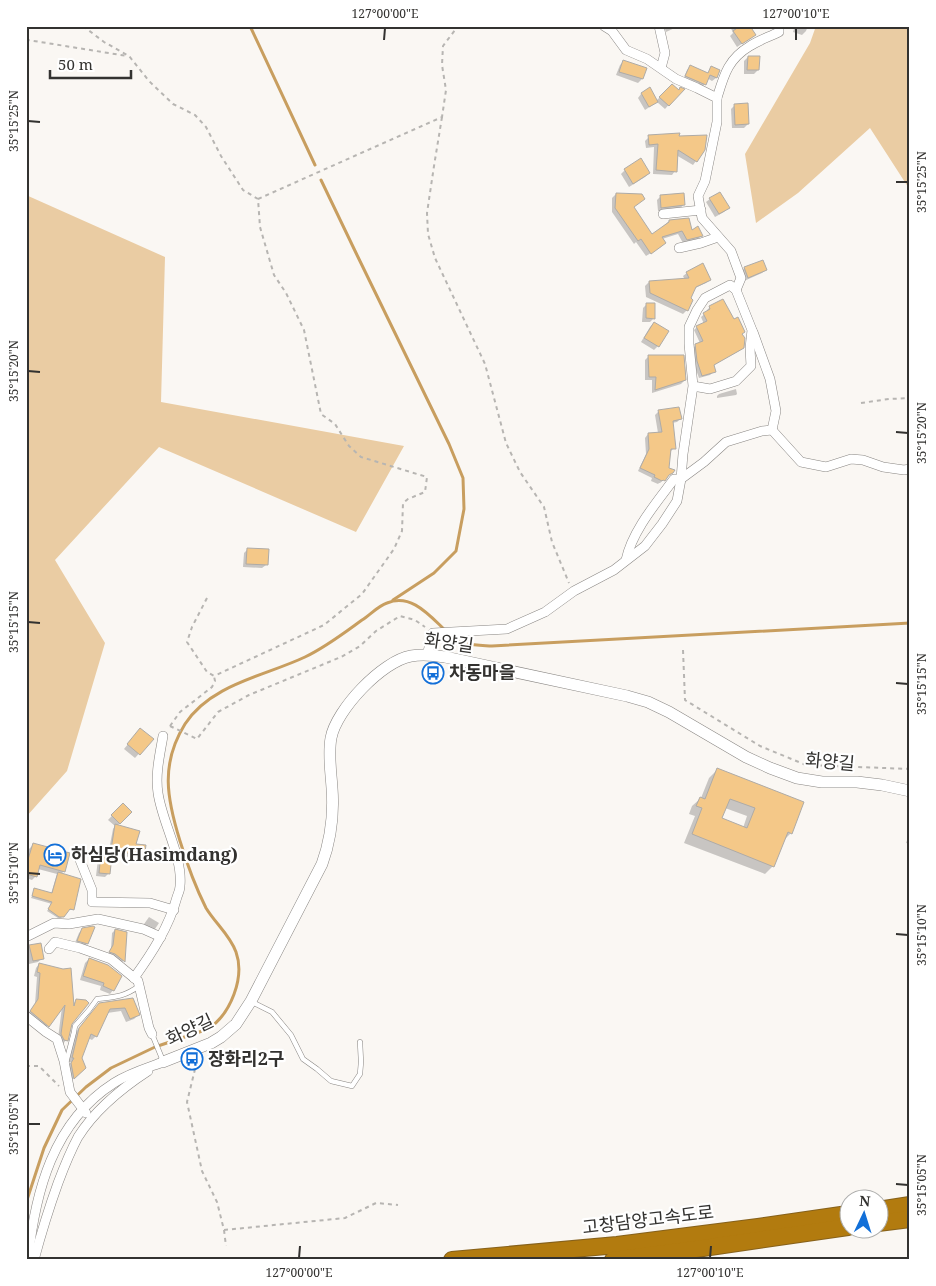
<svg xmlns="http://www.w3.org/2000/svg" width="936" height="1286" font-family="'Noto Serif','Noto Sans KR',serif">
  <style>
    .green { fill: #eacca3 }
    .shadow { fill: #0003; fill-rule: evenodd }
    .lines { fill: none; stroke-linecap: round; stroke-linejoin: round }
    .stream { stroke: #c89e5f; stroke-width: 3 }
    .building { fill: #f4c888; stroke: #aeaba7; fill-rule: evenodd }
    .service-casing { stroke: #898683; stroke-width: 5.5 }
    .minor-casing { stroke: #898683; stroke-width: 10 }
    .tertiary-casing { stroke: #898683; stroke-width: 12 }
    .motorway-casing { stroke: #86611b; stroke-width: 18 }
    .path { stroke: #b7b5b2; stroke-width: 2; stroke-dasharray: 4 4; stroke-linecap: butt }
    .service { stroke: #fff; stroke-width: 4.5 }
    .minor { stroke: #fff; stroke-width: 9 }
    .tertiary { stroke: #fff; stroke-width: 11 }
    .motorway { stroke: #b27b0f; stroke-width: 16 }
    .ticks { fill: none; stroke: #333230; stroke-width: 2 }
    .labels { text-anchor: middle; stroke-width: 4.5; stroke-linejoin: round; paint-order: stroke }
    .street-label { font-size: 18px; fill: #333230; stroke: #fff }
    .poi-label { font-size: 18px; font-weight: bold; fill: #333230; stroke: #fff; text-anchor: start }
    .neatline { fill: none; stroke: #333230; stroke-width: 2 }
    .ticks-label { font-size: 12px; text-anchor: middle; fill: #333230 }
  </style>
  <rect width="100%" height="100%" fill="#faf7f3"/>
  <g class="green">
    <polygon points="816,26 910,26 910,190 870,128 798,193 756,223 745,154 810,43"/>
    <polygon points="26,195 165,257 161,402 404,446 356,532 159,447 55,560 105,643 67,771 26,817"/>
  </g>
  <g class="shadow">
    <polygon points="664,26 679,26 666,32"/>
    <polygon points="730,26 749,26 755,35 737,47 730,36 733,33"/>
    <polygon points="795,26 808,26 806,31 802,35 793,32"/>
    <polygon points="748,57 758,70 754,74 744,74 744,61"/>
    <polygon points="624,61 645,69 642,79 638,83 616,75 620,65"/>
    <polygon points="690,67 707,74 712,68 718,71 716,78 712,81 707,78 704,85 701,88 683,80 687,70"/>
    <polygon points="672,85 678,91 682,90 665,109 657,102 645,110 638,98 641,94 656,101"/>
    <polygon points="735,105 748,124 744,128 732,128 731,109"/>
    <polygon points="649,137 678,138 696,161 693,165 676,155 675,171 672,175 653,174 654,147 646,148 645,141"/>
    <polygon points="625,170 649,173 645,177 629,187 621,174"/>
    <polygon points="616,194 633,208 652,236 669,221 702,235 698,239 683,243 678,234 662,239 661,247 646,256 636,242 634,244 612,212 612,198"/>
    <polygon points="661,196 683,205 680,209 658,211 657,200"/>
    <polygon points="710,199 728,208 724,212 715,217 706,202"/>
    <polygon points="762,261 766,270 762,273 744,281 741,272 744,268"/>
    <polygon points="687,273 710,279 706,283 693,289 687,310 683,314 646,297 645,286 649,282 685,280 683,276"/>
    <polygon points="647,304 654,318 650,322 642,322 643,308"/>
    <polygon points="710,307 741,335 743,348 739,351 712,366 713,372 710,375 699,378 694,364 693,348 696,345 700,343 694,330 697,327 704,324 701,317 707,312 707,310"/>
    <polygon points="654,323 658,346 654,350 641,342 650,327"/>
    <polygon points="649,356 685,380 681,384 652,393 652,380 645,380 645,360"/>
    <polygon points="736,389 737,394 736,395 717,398 717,396 719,394"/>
    <polygon points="658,412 680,419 677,422 672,423 674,448 670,452 668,469 672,472 660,483 659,483 658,484 651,481 652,478 638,471 646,454 645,438 648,434 658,433 655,415"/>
    <polygon points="248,549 266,565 262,568 243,567 244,553"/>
    <polygon points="137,733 152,739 135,758 124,749"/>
    <path d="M717 770 791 833 783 841 773 866 765 874 684 843 695 816 689 814 692 806 701 798 709 778ZM725 808 747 816 743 828 721 819Z"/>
    <polygon points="123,804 131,812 117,826 134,845 143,859 140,862 129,861 129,857 111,854 109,873 105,877 96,876 98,859 102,855 108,855 113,829 115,826 108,820"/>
    <polygon points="910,832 910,844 906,843"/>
    <polygon points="33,845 64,871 61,874 73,909 72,910 68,910 61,918 58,918 47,911 52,904 31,898 35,890 51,894 57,874 38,869 36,876 32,880 26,878 26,859 29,849"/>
    <polygon points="149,917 159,923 153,932 142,927"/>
    <polygon points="83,929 87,944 83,947 74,945 79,933"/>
    <polygon points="115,930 126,933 123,961 121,964 107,955 111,949 112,933"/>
    <polygon points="30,946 42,958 38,962 29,964 26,950"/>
    <polygon points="89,959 113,990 110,994 100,990 101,986 80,980 85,963"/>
    <polygon points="39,964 73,1004 77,1000 66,1040 63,1044 58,1038 62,1007 45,1029 27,1015 35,1004 37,977 34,976 36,968"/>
    <polygon points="132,1000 138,1015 134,1019 126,1022 121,1011 107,1013 96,1036 92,1040 88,1038 80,1058 81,1072 70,1081 67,1068 71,1062 68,1062 75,1033 96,1008"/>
  </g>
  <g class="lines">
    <g class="stream">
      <polyline points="250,26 315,165"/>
      <polyline points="321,180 357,255 449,444 463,478 464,509 456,551 434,573 393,600"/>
      <path d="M449 634C461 646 476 645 492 646L910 623"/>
      <path d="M26 1203 44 1148 62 1110 86 1087 111 1068 155 1047 208 1029C231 1014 245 977 236 952 230 935 215 923 206 908 195 886 187 864 180 841 167 799 160 764 185 724 211 684 265 676 305 657 326 647 344 633 362 620 370 615 378 606 387 603 411 593 429 615 445 630"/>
    </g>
  </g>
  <g class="building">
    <polygon points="740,26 750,26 756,35 742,44 733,31"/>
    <polygon points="748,56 760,56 759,70 747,70"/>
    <polygon points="623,60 647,68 643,79 619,72"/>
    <polygon points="690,65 708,73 711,66 720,70 717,78 710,75 706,85 685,76"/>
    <polygon points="672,84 679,90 680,87 685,89 669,106 659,97"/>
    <polygon points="650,87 658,102 649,107 641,93"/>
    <polygon points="748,103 749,124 735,125 734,104"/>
    <polygon points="680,133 679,136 707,135 705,150 697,162 678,150 677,172 656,170 658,144 649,145 648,135"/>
    <polygon points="641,158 650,173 633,184 624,169"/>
    <polygon points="720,192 730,208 719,214 709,198"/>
    <polygon points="616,193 642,194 645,199 634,207 652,234 669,222 669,220 689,218 692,230 698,226 703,236 687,240 682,231 662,237 666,243 651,254 641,239 638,241 615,208"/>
    <polygon points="684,193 685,205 661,208 660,195"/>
    <polygon points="763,260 767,270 748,278 744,267"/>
    <polygon points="703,263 711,280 696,287 691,298 693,300 688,311 650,293 649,281 689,278 686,272"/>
    <polygon points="723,299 734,319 738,317 745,332 742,334 745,338 744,348 714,365 716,372 702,376 697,361 695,344 703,341 696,326 707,321 703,313 710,309 709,306"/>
    <polygon points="646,303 655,303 655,319 646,318"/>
    <polygon points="654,322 669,331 659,347 644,338"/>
    <polygon points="648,355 684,355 686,380 655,390 656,377 649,377"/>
    <polygon points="679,407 682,419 673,421 676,449 671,449 669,468 675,470 673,473 669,475 665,481 663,480 662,481 654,477 655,475 640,468 649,449 648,433 662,432 658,410"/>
    <polygon points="247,548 269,549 268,565 246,564"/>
    <polygon points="140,728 154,739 140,755 127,744"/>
    <path d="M717 768 804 802 792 834 788 832 774 867 692 834 702 808 696 806 700 797 705 799ZM730 799 755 808 747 828 722 818Z"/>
    <polygon points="123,803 132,812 120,824 111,815"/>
    <polygon points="115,824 140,831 136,844 146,845 144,859 131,858 132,854 111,850"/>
    <polygon points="33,843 70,853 65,872 40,865 37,877 26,874 26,866"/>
    <polygon points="101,853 112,855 110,874 99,873"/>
    <polygon points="58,872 81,879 74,910 70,909 64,917 59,917 48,909 52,902 32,896 34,888 52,893"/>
    <polygon points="93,926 95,927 88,944 77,941 82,928"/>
    <polygon points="115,929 127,932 125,962 115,954 109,952 113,945"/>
    <polygon points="41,943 44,959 33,961 29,945"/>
    <polygon points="89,958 108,965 122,976 114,991 103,986 104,983 83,976"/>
    <polygon points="39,963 63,969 71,968 74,1006 76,999 86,1000 89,1003 72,1024 68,1041 64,1040 61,1034 65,1005 49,1027 30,1011 38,999 40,973 37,972"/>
    <polygon points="133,998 140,1015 130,1019 125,1008 110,1009 97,1037 91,1034 82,1058 86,1068 74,1079 71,1063 74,1058 72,1058 79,1028 99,1003"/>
  </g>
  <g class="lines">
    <g class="service-casing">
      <g id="service">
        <polyline points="252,1002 272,1012 291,1035 303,1059 317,1069 331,1081 352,1086 360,1074 361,1062 360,1042"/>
        <polyline points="152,1034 163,1061"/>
        <path d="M66 1063 74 1032 75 1026 89 1010 97 999C115 997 124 997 139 986"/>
      </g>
    </g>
    <g class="minor-casing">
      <g id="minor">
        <polyline points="604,26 612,31 626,50 647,59 676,79 697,88 717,98 717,122 705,181 698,196 702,218 731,251 741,278 736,290"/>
        <polyline points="659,26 665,53 661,68"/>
        <path d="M717 98C724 75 728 59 750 46 759 40 769 37 779 32V26"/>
        <polyline points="663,214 701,210"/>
        <polyline points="679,248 701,243 718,237"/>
        <polyline points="753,332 770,379 776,411 772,430"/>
        <path d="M626 560C632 531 657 502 674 479H681L704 462 726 442 762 431 772 430 801 462 826 467 851 459 863 460 883 467 904 470 910 469"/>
        <polyline points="427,655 433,633 507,629 545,612 574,591 614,570 645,546 662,524 677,501 681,479 683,454 693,386 689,344 689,327 697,310 705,298 730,285 736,290 752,330 750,348 751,366 736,381 710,389 693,386"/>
        <polyline points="76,850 92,890 92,902 150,903 174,910"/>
        <polyline points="26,937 54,923 69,924 98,919 143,929 161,937"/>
        <polyline points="49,949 55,942 80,948 111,959 138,981 149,1028 152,1034"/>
        <path d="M134 978C152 953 169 927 177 897 178 894 180 890 180 886 183 857 162 822 158 793 155 774 160 754 163 736"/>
        <polyline points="26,1016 46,1032 57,1039 64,1061 70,1092 86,1113"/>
        <path d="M28 1260C35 1192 53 1122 114 1083 129 1073 147 1068 163 1062"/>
        <path d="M34 1260C41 1234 49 1208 58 1183 64 1167 70 1152 78 1137 95 1110 122 1088 148 1071"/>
      </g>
    </g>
    <g class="tertiary-casing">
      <path id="tertiary" d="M163 1062 211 1043 221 1037 236 1024 251 1001 322 864C331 839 334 814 332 788 331 772 328 754 331 738 336 710 382 661 411 656 422 654 433 655 445 657L627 696 648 702 669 712 746 757 770 768 797 778 822 782H857L882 785 910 791"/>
    </g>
    <g class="motorway-casing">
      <g id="motorway">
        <polyline points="878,1210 910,1205"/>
        <polyline points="878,1223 910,1219"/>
        <polyline points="452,1260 617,1245 758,1227 848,1214"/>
        <polyline points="613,1260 703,1248 848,1227"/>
      </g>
    </g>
    <g class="path">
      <polyline points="83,26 104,42 129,56 149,81 173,104 195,115 206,127 221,156 243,190 258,199 260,227 274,275 286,293 304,330 321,414 335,424 349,446 361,457 427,477 425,492 408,499 403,503 402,531 394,549 362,594 324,625 214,676"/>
      <polyline points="26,39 28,40 127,56"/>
      <polyline points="442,117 434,166 427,213 428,234 435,258 485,364 506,443 520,472 544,507 552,542 569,583"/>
      <polyline points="258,199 442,117 446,90 442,65 443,46 458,26"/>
      <polyline points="861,403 889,399 910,398"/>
      <polyline points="207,598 192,627 187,642 207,672 214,676"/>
      <polyline points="683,650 685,700 760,746 806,765 910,769"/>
      <polyline points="170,726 197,739 218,712 249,695 341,657 360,646 376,631 400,616 415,620 425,627"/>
      <polyline points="170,726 180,712 212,687 215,681 214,676"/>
      <polyline points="197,1061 187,1102 202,1171 217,1202 224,1230 226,1246"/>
      <polyline points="26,1066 39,1066 59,1086"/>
      <polyline points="224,1230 345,1218 376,1203 398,1205"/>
    </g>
    <use href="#service" class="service"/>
    <use href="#minor" class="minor"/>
    <use href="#tertiary" class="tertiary"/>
    <use href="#motorway" class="motorway"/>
  </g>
  <path class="ticks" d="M384 40 385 28M796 40V28M28 121 40 122M896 182H908M28 371 40 372M896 432 908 433M28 622 40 623M896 683 908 684M28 873 40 874M896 934 908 935M28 1124H40M896 1184 908 1185M299 1258 300 1246M710 1258 711 1246"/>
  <defs>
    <g id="bus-ring" transform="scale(1.125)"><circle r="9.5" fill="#fff" stroke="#126fd8" stroke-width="1.5"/><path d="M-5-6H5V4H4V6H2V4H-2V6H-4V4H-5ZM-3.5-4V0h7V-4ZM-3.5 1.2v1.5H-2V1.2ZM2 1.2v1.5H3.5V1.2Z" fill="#126fd8"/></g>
    <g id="hotel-ring" transform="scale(1.125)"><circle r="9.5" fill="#fff" stroke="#126fd8" stroke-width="1.5"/><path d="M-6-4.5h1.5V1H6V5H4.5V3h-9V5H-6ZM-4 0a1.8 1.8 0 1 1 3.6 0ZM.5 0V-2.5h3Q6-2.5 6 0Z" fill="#126fd8"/></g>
  </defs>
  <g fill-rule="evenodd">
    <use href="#bus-ring" x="433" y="673"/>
    <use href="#hotel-ring" x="55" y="855"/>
    <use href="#bus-ring" x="192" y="1059"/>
  </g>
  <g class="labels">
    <g class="street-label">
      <text transform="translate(449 643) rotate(8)" y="6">화양길</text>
      <text transform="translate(830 762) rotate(5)" y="6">화양길</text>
      <text transform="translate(190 1030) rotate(-25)" y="6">화양길</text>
      <text transform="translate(648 1220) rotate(-7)" y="6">고창담양고속도로</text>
    </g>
    <g class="poi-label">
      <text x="449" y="679">차동마을</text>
      <text x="71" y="861">하심당(Hasimdang)</text>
      <text x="208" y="1065">장화리2구</text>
    </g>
  </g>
  <rect width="936" height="1286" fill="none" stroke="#ffffff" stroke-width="55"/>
  <g transform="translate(864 1214) rotate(4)"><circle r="24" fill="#ffffff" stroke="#adadac"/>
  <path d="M0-4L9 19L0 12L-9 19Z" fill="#126fd8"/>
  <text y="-8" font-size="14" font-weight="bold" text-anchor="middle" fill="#333230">N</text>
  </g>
  <path d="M50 70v8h81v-8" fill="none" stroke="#333230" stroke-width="2.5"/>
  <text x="58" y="70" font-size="15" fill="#333230" stroke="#ffffff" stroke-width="4" paint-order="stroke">50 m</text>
  <rect x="28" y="28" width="880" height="1230" class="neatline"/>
  <g class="ticks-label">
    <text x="385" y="18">127°00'00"E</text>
    <text x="796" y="18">127°00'10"E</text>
    <text transform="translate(14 121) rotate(-90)" y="4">35°15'25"N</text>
    <text transform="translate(922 182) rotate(-90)" y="4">35°15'25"N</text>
    <text transform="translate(14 371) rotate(-90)" y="4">35°15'20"N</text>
    <text transform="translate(922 433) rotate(-90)" y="4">35°15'20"N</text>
    <text transform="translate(14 622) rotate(-90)" y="4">35°15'15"N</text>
    <text transform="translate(922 684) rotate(-90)" y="4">35°15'15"N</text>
    <text transform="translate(14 873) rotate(-90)" y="4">35°15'10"N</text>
    <text transform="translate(922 935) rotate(-90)" y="4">35°15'10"N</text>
    <text transform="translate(14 1124) rotate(-90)" y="4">35°15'05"N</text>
    <text transform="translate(922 1185) rotate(-90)" y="4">35°15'05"N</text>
    <text x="299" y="1277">127°00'00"E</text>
    <text x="710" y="1277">127°00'10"E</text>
  </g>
</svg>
